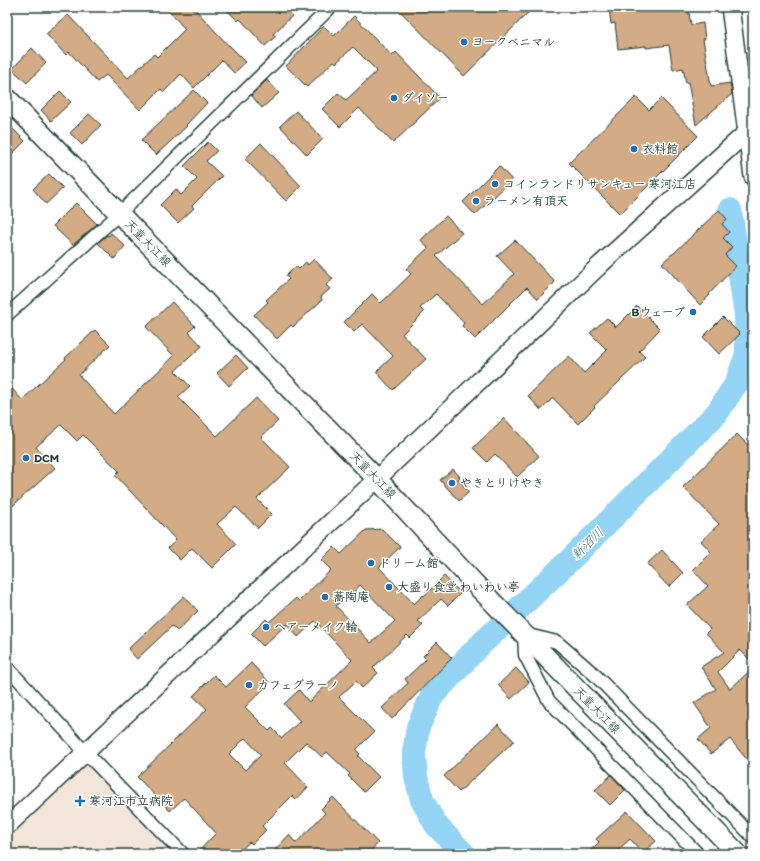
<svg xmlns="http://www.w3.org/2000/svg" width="760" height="861" font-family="Itim,'Klee One',sans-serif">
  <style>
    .built { fill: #f2e6da }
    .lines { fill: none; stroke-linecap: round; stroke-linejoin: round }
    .river { stroke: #94d4f5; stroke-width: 24 }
    .building { fill: #d3ab85; stroke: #1f3d34; fill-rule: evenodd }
    .street-casing { stroke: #1f3d34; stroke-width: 15 }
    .secondary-casing { stroke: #1f3d34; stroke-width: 20 }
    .primary-casing { stroke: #1f3d34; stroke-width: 22 }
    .street { stroke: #fff; stroke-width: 12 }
    .secondary { stroke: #fff; stroke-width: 17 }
    .primary { stroke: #fff; stroke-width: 19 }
    .poi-dot { fill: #1f6fb2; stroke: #fff; stroke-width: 1.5 }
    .labels { text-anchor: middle; stroke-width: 3; stroke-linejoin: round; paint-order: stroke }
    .poi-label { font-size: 12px; font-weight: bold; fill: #1f3d34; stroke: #fff; text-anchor: start }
    .street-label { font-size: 12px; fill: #1f3d34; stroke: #fff }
    .water-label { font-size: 13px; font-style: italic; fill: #3c6364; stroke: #fff }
  </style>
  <rect width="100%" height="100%" fill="#fff"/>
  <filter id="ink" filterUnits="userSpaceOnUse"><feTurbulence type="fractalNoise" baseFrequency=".025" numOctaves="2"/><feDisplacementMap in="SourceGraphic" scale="8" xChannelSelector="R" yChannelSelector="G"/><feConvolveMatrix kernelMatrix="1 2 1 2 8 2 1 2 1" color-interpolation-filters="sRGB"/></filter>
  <g filter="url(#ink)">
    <polygon class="built" points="81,756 177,854 7,854 7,829"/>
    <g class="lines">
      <polyline class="river" points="464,854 436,825 422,800 416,777 414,753 418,727 432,696 477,648 571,559 717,413 736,384 747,354 746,315 730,210"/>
    </g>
    <g class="building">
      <polygon points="165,7 193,7 229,46 229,45 246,62 234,73 222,60 194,88 181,74 164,92 161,89 140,110 106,75 97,82 69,52 66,55 46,34 68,15 128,78 154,54 157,57 185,29"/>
      <polygon points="224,7 297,7 290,14 292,16 273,34 276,36 265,46 240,19 238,21"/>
      <polygon points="396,7 534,7 464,76"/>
      <polygon points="609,7 688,7 691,25 703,23 705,39 703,39 711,86 730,83 732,94 696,125 688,82 686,83 683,68 673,70 669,45 646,48 646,46 618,49 615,23 611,24"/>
      <polygon points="354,16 392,56 396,52 440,98 393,143 359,108 340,127 322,109 338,93 346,100 377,71 353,47 336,63 334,61 307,87 286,66 324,26 334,36"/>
      <polygon points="32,48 46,63 27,83 12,69"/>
      <polygon points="267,80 279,93 262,108 251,95"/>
      <polygon points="194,90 207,103 186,125 187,126 156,155 141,140"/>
      <polygon points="60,91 71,102 51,121 41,110"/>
      <polygon points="636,97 649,110 661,98 698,136 620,214 569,163"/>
      <polygon points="296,111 323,139 307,155 280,126"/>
      <polygon points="89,114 101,125 82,145 70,133"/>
      <polygon points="7,123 25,141 7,159"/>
      <polygon points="208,142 217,151 206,161 222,176 192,206 194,208 178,223 160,205 176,189 181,195 197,179 184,166"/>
      <polygon points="261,143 301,186 286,201 245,159"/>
      <polygon points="499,166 512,180 475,215 463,202"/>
      <polygon points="49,174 63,188 46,204 33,189"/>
      <polygon points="76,203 97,224 73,245 53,226"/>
      <polygon points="719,210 727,219 722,224 729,232 723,238 732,247 725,255 736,266 709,294 710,295 700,305 662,263 672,254 673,254"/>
      <polygon points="446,216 462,233 436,256 483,304 514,274 497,256 515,240 555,282 538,299 527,287 475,339 462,326 464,323 436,294 420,308 424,312 402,334 426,359 393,390 376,372 393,356 362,324 354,332 344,322 372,294 381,303 411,274 406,269 428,248 421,240"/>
      <polygon points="111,233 125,246 114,259 98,243 107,235 109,236"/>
      <polygon points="314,259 333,279 326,285 330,289 321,297 322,300 293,327 291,325 277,339 254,315 268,302 266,300 289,279 286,276 296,266 299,269 306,262 308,265"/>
      <polygon points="172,302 195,326 189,332 202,346 175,371 190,386 178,397 217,436 256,398 278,421 261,437 290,467 257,499 272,514 258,528 236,507 217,524 236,544 212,568 192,548 180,560 168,548 176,540 115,475 119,471 83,435 77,441 61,425 36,447 55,468 7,511 7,383 22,400 66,359 65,358 95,330 110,345 79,375 114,414 174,356 146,327"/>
      <polygon points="637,306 660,329 639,351 645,357 594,406 595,407 578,424 553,398 541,410 528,396 569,356 584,373 607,350 590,333 607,318 616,327"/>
      <polygon points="723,317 740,334 719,354 703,337"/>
      <polygon points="236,355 248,368 229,386 217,373"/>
      <polygon points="504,418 539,456 517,477 495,454 487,462 473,448"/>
      <polygon points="737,434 753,450 753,663 740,650 718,672 730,689 753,668 753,767 730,739 711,754 698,739 711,728 694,703 716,689 701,667 724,652 706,633 710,629 687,605 708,586 693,570 711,552 701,541 719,524 683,487"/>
      <polygon points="453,469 460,477 458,479 469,492 459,501 440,480"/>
      <path d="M382 529 400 547 379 567 414 604 423 595 424 596 444 576 461 593 448 606 441 599 418 621 423 625 410 638 407 635 373 668 378 673 362 688 356 681 339 697 374 732 356 750 360 754 358 756 379 777 364 792 348 776 350 774 327 752 322 757 306 742 285 763 308 787 296 800 292 796 262 826 266 830 252 844 249 842 238 854H196L216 833 184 798 170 811 137 777 207 709 193 696 214 675 226 687 251 663 270 683 245 707 269 731 272 728 282 738 300 721 284 704 299 690 309 702 352 660 315 621 298 637 287 624 263 646 251 634 266 619 269 622 296 598 299 601 331 570 321 560 334 547 341 554 366 530ZM360 585 395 621 371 643 336 606 351 591 353 593ZM245 738 261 755 245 770 229 754Z"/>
      <polygon points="662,550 683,573 669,587 647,564"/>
      <polygon points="184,596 198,611 177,631 172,626 137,659 128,649"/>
      <polygon points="437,642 452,658 392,719 382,708 408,683 405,679 426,659 423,656"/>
      <polygon points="516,668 529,682 511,699 498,685"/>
      <polygon points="498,724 514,741 459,792 444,776"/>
      <polygon points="611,775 625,790 610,805 595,790"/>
      <polygon points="333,797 378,843 368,854 271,854 289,835 296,843 325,813 321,809"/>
      <polygon points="627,811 656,841 643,853 630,839 614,854 587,854 599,842 596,839"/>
    </g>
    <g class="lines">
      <g class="street-casing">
        <g id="street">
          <polyline points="7,315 119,214 331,7"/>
          <polyline points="7,667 85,752 183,854"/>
          <polyline points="698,854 549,701 525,655 524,634 557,642 595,675 753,837"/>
        </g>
      </g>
      <g class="secondary-casing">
        <g id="secondary">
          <polyline points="730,7 753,177"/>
          <polyline points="7,826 377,479 601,264 746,133"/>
        </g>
      </g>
      <g class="primary-casing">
        <polyline id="primary" points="7,98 377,479 478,587 738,854"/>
      </g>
      <use href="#street" class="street"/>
      <use href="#secondary" class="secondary"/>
      <use href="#primary" class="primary"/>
    </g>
  </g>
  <g class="poi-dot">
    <circle cx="464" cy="42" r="4"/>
    <circle cx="394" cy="98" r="4"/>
    <circle cx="634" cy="149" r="4"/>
    <circle cx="495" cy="184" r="4"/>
    <circle cx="476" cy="201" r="4"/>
    <circle cx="693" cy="312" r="4"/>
    <circle cx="26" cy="458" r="4"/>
    <circle cx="452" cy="483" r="4"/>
    <circle cx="371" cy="563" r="4"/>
    <circle cx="389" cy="587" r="4"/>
    <circle cx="325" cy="597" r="4"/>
    <circle cx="266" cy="627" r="4"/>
    <circle cx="249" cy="685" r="4"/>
    <path d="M78 795h4v4h4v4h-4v4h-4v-4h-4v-4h4z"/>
  </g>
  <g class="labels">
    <g class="poi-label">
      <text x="472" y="46">ヨークベニマル</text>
      <text x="402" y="102">ダイソー</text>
      <text x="642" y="153">衣料館</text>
      <text x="503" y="188">コインランドリサンキュー 寒河江店</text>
      <text x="484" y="205">ラーメン有頂天</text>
      <text x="685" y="316" text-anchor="end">Bウェーブ</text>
      <text x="34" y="462">DCM</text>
      <text x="460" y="487">やきとりけやき</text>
      <text x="379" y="567">ドリーム館</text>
      <text x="397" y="591">大盛り食堂 わいわい亭</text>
      <text x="333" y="601">蕎陶庵</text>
      <text x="274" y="631">ヘアーメイク輪</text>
      <text x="257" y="689">カフェグラーノ</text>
      <text x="89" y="805">寒河江市立病院</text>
    </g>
    <g class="street-label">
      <text transform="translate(148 243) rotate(46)" y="4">天童大江線</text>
      <text transform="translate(373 475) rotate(46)" y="4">天童大江線</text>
      <text transform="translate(597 710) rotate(46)" y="4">天童大江線</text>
    </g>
    <g class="water-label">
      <text transform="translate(587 543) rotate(-45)" y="5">新沼川</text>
    </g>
  </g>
  <rect width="760" height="861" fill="none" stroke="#fff" stroke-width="24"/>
  <rect x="12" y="12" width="736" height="837" fill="none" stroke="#1f3d34" stroke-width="1.5" filter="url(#ink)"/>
</svg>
